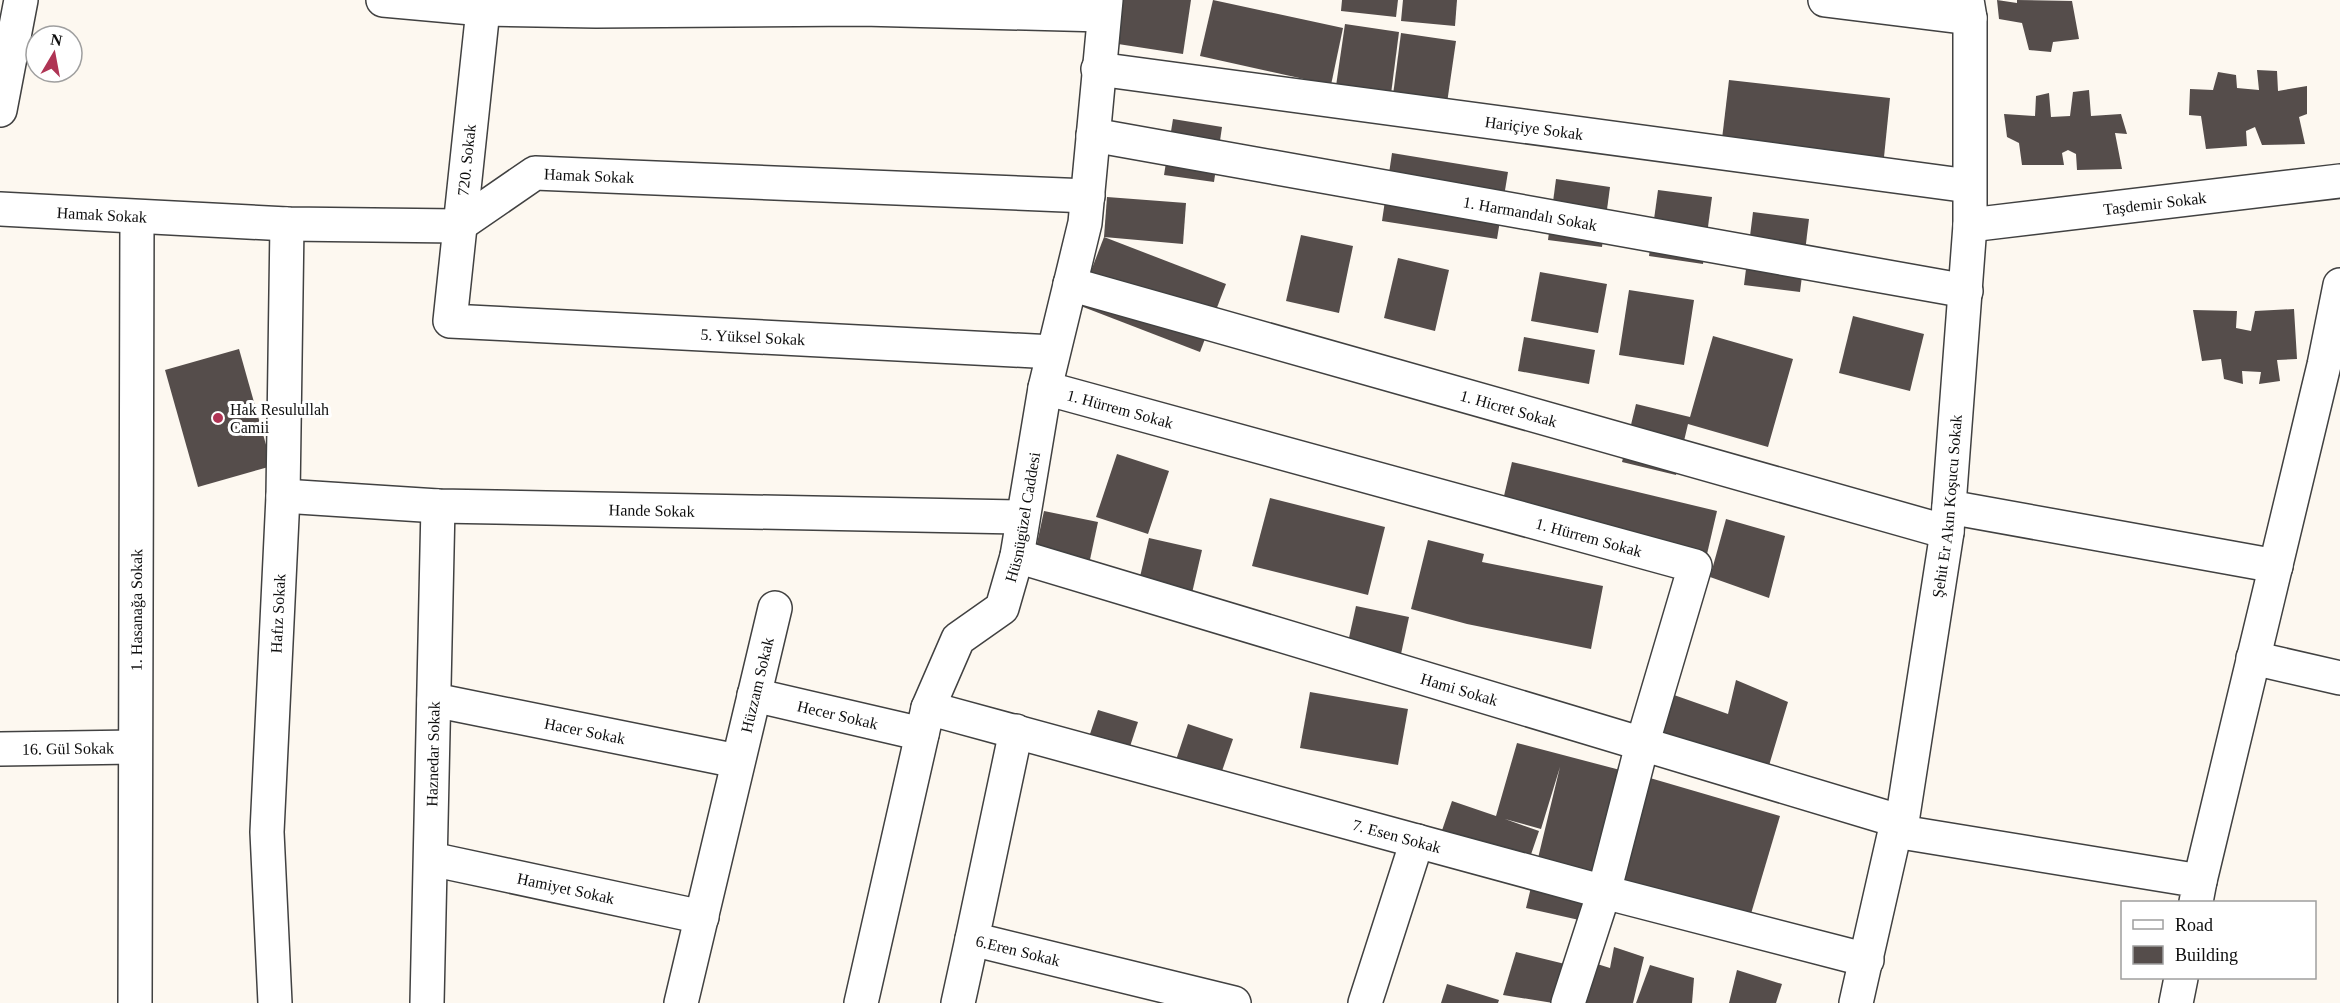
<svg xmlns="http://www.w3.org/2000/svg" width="2340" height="1003" font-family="'Times New Roman',serif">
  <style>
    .building { fill: #554d4b }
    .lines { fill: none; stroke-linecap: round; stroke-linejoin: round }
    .minor-casing { stroke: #414141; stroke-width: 36 }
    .minor { stroke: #fff; stroke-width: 33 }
    .poi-dot { fill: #af3454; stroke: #fff; stroke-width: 2 }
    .labels { text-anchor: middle; stroke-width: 6; stroke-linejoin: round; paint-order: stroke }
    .street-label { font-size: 16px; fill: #0e0e0e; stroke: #fff }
    .poi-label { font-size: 16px; fill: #0e0e0e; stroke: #fff; text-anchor: start }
  </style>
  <rect width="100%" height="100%" fill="#fdf8f0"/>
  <g class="building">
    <polygon points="1112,0 1191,0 1183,54 1105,42"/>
    <polygon points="1213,0 1343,28 1331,85 1200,56"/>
    <polygon points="1342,0 1398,0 1396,17 1341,11"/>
    <polygon points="1403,0 1457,0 1455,26 1401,21"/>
    <polygon points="1997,0 2017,3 2017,0 2072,1 2079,39 2053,42 2051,52 2029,50 2022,23 1999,19"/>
    <polygon points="1345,24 1399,32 1391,94 1336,86"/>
    <polygon points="1401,33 1456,41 1447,103 1393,95"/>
    <polygon points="2257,70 2277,71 2278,91 2307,86 2307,114 2299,117 2305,144 2262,145 2255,127 2246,131 2247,146 2206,149 2201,116 2189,115 2190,89 2213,90 2218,72 2236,75 2237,88 2259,90"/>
    <polygon points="1729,80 1890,98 1884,157 1722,139"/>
    <polygon points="2089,90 2091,116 2121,114 2127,134 2115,133 2122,169 2077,170 2076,154 2068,150 2062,153 2064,165 2022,165 2019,143 2007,137 2004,114 2035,116 2036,96 2049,93 2051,117 2070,116 2073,92"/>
    <polygon points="1173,119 1222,127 1214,182 1164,175"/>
    <polygon points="1392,153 1508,172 1497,239 1382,221"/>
    <polygon points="1556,179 1610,187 1602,247 1548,240"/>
    <polygon points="1658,190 1712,197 1703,264 1649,256"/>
    <polygon points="1107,197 1186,203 1183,244 1104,237"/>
    <polygon points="1753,212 1809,219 1800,292 1744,285"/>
    <polygon points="1301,235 1353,246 1339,313 1286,301"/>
    <polygon points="1104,237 1226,284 1200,352 1078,305"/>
    <polygon points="1398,258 1449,270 1435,331 1384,318"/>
    <polygon points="1540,272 1607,284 1598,333 1531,321"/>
    <polygon points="1629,290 1694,300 1684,365 1619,355"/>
    <polygon points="2294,309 2297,359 2277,360 2280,381 2259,384 2261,372 2242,371 2243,384 2224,379 2221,359 2202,361 2193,310 2237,311 2236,328 2251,331 2255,311"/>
    <polygon points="1853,316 1924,334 1910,391 1839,373"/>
    <polygon points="1713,336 1793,359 1768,447 1688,424 1676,475 1622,462 1636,404 1690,417"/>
    <polygon points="1524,337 1595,350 1589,384 1518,371"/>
    <polygon points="239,349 272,466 198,487 165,370"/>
    <polygon points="1117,454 1169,471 1148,534 1096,517"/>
    <polygon points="1512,462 1717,511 1704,567 1499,517"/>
    <polygon points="1270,498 1385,527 1368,595 1252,566"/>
    <polygon points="1044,511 1098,522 1085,583 1031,571"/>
    <polygon points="1726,519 1785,536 1769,598 1710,577"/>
    <polygon points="1149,538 1202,550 1186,619 1133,607"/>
    <polygon points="1428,540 1484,554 1482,562 1603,586 1591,649 1467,624 1411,609"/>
    <polygon points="1356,606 1409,617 1396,677 1343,665"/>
    <polygon points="1736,680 1788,702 1762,789 1654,761 1674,695 1728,714"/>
    <polygon points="1310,692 1408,709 1398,765 1300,748"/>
    <polygon points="1098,710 1138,722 1121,774 1081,761"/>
    <polygon points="1188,724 1233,739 1211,803 1167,787"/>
    <polygon points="1517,743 1624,771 1588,922 1526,908 1560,767 1541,829 1505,819 1539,831 1522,881 1435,851 1452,801 1496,816"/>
    <polygon points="1650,778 1780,816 1742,944 1612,905"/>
    <polygon points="1614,947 1644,957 1633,1003 1580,1003 1594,963 1610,968"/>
    <polygon points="1516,952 1565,964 1553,1003 1503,995"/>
    <polygon points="1650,965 1694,978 1692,1003 1636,1003"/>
    <polygon points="1737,970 1782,984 1776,1003 1729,1003"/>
    <polygon points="1447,984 1499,1000 1498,1003 1441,1003"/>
  </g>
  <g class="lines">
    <g class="minor-casing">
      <g id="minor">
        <polyline points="383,0 483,9 596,11 862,9 1103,15"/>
        <path id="s1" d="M484 0 450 321 1053 352"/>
        <polyline points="1825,0 1970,18"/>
        <path id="s2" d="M1098 69 1969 186"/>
        <polyline points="0,110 21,0"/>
        <path id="s3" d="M1093 135 1966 291"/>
        <path id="s4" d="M0 209 287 224 458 226 535 173 1088 196"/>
        <path id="s5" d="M1970 225 2340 181"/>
        <path id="s6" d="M1070 284 1947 532"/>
        <path id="s7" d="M1045 388 1695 566 1642 745 1604 892 1568 1003"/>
        <path id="s8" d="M283 496 438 506 1021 517"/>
        <polyline points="1949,507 2276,566"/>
        <path id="s9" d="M1017 556 1902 822"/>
        <polyline points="2253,658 2340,678"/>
        <path id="s10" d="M754 695 922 734"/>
        <path id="s11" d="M434 700 737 761"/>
        <path id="s12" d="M928 708 1604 892 1867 960"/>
        <path id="s13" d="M1016 731 972 939 1234 1003"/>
        <path id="s14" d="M0 749 135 747"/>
        <polyline points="1895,831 2200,881 2196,902"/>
        <path id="s15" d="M431 859 702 917"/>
        <polyline points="2200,881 2324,365 2340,285"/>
        <path id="s16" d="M135 1003 137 217"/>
        <path id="s17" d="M275 1003 267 832 283 496 287 224"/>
        <path id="s18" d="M427 1003 438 506"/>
        <path id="s19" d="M681 1003 775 608"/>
        <path id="s20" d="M861 1003 928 708 958 639 1002 608 1017 556 1045 388 1085 223 1106 0"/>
        <polyline points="958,1003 972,939"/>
        <polyline points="1365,1003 1417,841"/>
        <path id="s21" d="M1856 1003 1895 831 1902 822 1947 532 1970 225V18L1967 0"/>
        <polyline points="2176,1003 2181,978"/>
      </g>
    </g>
    <use href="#minor" class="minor"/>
  </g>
  <circle class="poi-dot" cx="218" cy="418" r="6"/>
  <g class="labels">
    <g class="street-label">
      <text dy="6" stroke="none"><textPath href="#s2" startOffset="440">Hariçiye Sokak</textPath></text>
      <text transform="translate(466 160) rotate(-84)" y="6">720. Sokak</text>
      <text dy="6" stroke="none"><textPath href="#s4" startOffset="606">Hamak Sokak</textPath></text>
      <text dy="6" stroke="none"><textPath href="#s5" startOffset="186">Taşdemir Sokak</textPath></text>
      <text dy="6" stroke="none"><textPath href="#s3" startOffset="444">1. Harmandalı Sokak</textPath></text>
      <text dy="6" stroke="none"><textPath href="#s4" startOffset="102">Hamak Sokak</textPath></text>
      <text dy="6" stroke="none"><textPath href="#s1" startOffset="626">5. Yüksel Sokak</textPath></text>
      <text dy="6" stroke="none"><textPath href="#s6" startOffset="456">1. Hicret Sokak</textPath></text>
      <text dy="6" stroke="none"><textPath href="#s7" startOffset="78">1. Hürrem Sokak</textPath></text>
      <text dy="6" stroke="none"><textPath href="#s21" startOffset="507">Şehit Er Akın Koşucu Sokak</textPath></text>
      <text dy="6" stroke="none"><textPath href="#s8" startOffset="369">Hande Sokak</textPath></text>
      <text dy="6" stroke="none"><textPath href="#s20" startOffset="525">Hüsnügüzel Caddesi</textPath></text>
      <text dy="6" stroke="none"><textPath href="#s7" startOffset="564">1. Hürrem Sokak</textPath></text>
      <text dy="6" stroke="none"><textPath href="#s16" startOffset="393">1. Hasanağa Sokak</textPath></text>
      <text dy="6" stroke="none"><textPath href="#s17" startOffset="390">Hafız Sokak</textPath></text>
      <text dy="6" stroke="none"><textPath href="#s19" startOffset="327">Hüzzam Sokak</textPath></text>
      <text dy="6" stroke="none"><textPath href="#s9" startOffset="462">Hami Sokak</textPath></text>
      <text dy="6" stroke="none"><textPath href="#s10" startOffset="86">Hecer Sokak</textPath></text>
      <text dy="6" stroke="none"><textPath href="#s11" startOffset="154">Hacer Sokak</textPath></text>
      <text dy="6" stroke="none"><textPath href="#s14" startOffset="68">16. Gül Sokak</textPath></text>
      <text dy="6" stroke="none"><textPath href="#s18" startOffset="249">Haznedar Sokak</textPath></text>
      <text dy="6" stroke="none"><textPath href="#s12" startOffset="486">7. Esen Sokak</textPath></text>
      <text dy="6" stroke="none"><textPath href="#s15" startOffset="138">Hamiyet Sokak</textPath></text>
      <text dy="6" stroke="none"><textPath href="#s13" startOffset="260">6.Eren Sokak</textPath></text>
    </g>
    <g class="poi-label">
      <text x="230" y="415">Hak Resulullah<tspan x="230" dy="18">Camii</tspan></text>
    </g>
  </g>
  <rect x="2121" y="901" width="195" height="78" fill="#ffffff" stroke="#9f9f9f" stroke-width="1.5"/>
  <rect x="2133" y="920" width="30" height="9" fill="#ffffff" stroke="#9f9f9f" stroke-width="1.5"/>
  <text x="2175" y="931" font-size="18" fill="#0e0e0e">Road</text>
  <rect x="2133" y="946" width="30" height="18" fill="#554d4b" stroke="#9f9f9f" stroke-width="1.5"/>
  <text x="2175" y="961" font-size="18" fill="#0e0e0e">Building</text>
  <g transform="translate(54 54) rotate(10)"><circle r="28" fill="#ffffff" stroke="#9f9f9f" stroke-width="1.5"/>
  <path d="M0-4.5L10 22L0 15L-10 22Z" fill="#af3454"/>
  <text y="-9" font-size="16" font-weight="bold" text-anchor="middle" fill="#0e0e0e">N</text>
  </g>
</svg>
